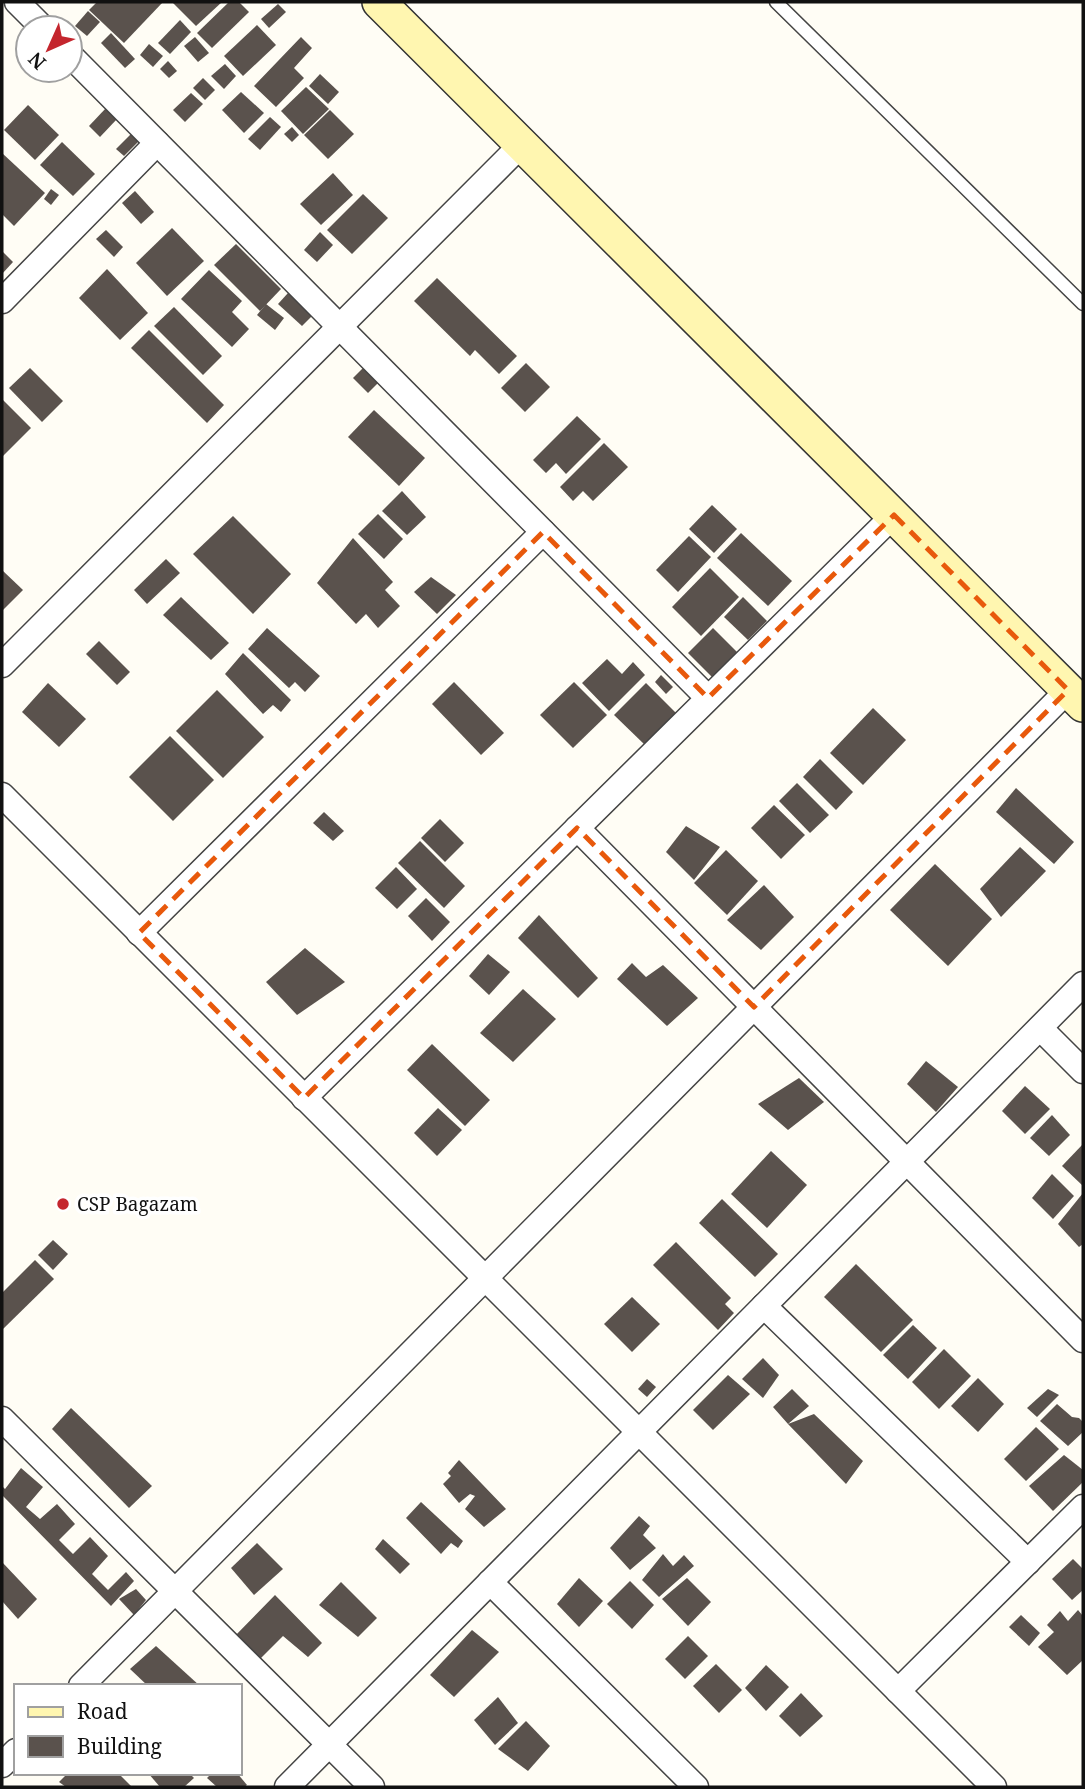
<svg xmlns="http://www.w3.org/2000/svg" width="1085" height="1789" font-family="'Noto Serif',serif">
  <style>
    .building { fill: #5a524d }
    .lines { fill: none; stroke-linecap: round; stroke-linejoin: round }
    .lane-casing { stroke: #444; stroke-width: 15 }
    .street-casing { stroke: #444; stroke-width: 27 }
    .secondary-casing { stroke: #333; stroke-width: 36 }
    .lane { stroke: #fff; stroke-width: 12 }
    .street { stroke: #fff; stroke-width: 24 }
    .secondary { stroke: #fff6b0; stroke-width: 33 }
    .marked { fill: none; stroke: #e8590c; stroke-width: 5; stroke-dasharray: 14 9; stroke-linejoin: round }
    .poi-dot { fill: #c4262e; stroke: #fff; stroke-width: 2.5 }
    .labels { text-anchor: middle; stroke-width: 7; stroke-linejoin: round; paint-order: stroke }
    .poi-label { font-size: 19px; fill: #111; stroke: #fff; text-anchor: start }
  </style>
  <rect width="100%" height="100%" fill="#fffdf5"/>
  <g class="building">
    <polygon points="97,2 163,2 124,43 89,10"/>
    <polygon points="172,2 222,2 196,26"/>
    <polygon points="229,2 239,2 249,12 212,48 197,33"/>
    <polygon points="278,4 286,12 269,28 261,19"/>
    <polygon points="88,11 100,22 87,36 75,26"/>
    <polygon points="180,20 191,32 170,54 158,43"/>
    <polygon points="257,25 276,45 243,76 224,56"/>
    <polygon points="111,33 135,59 125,68 101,43"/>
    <polygon points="195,37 209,53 198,62 184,46"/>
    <polygon points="301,37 312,48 294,68 304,78 276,107 254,86"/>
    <polygon points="149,44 163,56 153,67 140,55"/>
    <polygon points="168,61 177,71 169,78 160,69"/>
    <polygon points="225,64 236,76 224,89 211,76"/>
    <polygon points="320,74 339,92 328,104 309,86"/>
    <polygon points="203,78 215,90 205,100 193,88"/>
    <polygon points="306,87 329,109 303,134 281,111"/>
    <polygon points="241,92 264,113 244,133 222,110"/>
    <polygon points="191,93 203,104 185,122 173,110"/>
    <polygon points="28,105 59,135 35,160 4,130"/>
    <polygon points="106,108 117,119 100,137 89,126"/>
    <polygon points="330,110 354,134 328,159 304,135"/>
    <polygon points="270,117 281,127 260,150 248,139"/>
    <polygon points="292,127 299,135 292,142 284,134"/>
    <polygon points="133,132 140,140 124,156 116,149"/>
    <polygon points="62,142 95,174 73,196 40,165"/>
    <polygon points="2,153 45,193 14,226 2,214"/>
    <polygon points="333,173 353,195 321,225 300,204"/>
    <polygon points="51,189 59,195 51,205 44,199"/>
    <polygon points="135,191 154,212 141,224 122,203"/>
    <polygon points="363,194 388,218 352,254 327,230"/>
    <polygon points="172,228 204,261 167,296 136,263"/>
    <polygon points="106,230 123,247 114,257 96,239"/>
    <polygon points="320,232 333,245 317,262 304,250"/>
    <polygon points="236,244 281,289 260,311 214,265"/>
    <polygon points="2,251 13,262 2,274"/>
    <polygon points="107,269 148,313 120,340 79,298"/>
    <polygon points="209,270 242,301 232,312 249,329 232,347 181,299"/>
    <polygon points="437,278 517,356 499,374 475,350 470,356 414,301"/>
    <polygon points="288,293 312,316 302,326 278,304"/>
    <polygon points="266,304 284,318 275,330 257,315"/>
    <polygon points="174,307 222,356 203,375 154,326"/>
    <polygon points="149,330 224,405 207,423 131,348"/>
    <polygon points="526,363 550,387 525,412 501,388"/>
    <polygon points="364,367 379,382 368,393 353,378"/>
    <polygon points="30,368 63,401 42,422 9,388"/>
    <polygon points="2,399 31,428 2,457"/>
    <polygon points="374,410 425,458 399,486 348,437"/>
    <polygon points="577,416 601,439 566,474 556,463 546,473 533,460"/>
    <polygon points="604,443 628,467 593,501 583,491 573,501 560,487"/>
    <polygon points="402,491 426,517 407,535 382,511"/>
    <polygon points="712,505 737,529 714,553 689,529"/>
    <polygon points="378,514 403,539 384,559 358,534"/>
    <polygon points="233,516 291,574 253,614 193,554"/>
    <polygon points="741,533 792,581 768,606 717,558"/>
    <polygon points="689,536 711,557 678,592 656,570"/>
    <polygon points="353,538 393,582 385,590 400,606 378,628 366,614 356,624 317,583"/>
    <polygon points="166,559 180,573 147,604 134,590"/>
    <polygon points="710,568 739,597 701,636 672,607"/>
    <polygon points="2,570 23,590 2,611"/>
    <polygon points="431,577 456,595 437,614 414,592"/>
    <polygon points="181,597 229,643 211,660 163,615"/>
    <polygon points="743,597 767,621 748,640 724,617"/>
    <polygon points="267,628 320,676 305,692 295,682 289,688 248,649"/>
    <polygon points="713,628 741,656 716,681 688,653"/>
    <polygon points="99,641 130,672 117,685 86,654"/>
    <polygon points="243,653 291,700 281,712 273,705 263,714 225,674"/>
    <polygon points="607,659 622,674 633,662 645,675 609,711 582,683"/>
    <polygon points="661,675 673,687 666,694 655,682"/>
    <polygon points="454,682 504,733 481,755 432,704"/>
    <polygon points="574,682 607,715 573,748 540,715"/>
    <polygon points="48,683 86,719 59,747 22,712"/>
    <polygon points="646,683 676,713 645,745 614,715"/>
    <polygon points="217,690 264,737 223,778 176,731"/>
    <polygon points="873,708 906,740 863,785 830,753"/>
    <polygon points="170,736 214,780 173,821 129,777"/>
    <polygon points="820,759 853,792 836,810 803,777"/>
    <polygon points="797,783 829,815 810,833 779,801"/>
    <polygon points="1016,788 1074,842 1054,864 996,812"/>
    <polygon points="774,805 805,835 781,859 751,828"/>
    <polygon points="324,812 344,831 333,841 313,823"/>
    <polygon points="440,819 464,843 445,862 421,838"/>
    <polygon points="686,826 720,847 694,880 666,852"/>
    <polygon points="420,841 465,886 444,908 398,863"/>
    <polygon points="1020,847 1046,871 1001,917 980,889"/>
    <polygon points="726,850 758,881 727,915 694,883"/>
    <polygon points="935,864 992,919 948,966 890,910"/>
    <polygon points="396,867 417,889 397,909 375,888"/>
    <polygon points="764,885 794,917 761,950 727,920"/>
    <polygon points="426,898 450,922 432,941 408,916"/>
    <polygon points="539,915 598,978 578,998 518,938"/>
    <polygon points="305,948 345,982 297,1015 266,982"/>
    <polygon points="488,954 510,972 489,995 469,976"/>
    <polygon points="632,963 646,977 663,965 698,998 667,1026 617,979"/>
    <polygon points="523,989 556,1019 513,1062 480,1033"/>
    <polygon points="432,1044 490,1100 465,1126 407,1070"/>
    <polygon points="926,1061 958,1087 936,1112 907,1084"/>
    <polygon points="799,1078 824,1102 788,1130 758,1104"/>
    <polygon points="1025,1086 1050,1109 1025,1134 1002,1111"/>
    <polygon points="438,1108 462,1130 437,1156 414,1133"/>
    <polygon points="1052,1115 1070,1135 1049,1156 1030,1138"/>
    <polygon points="1083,1144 1083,1186 1062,1166"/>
    <polygon points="771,1151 807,1185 767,1228 731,1194"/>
    <polygon points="1052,1174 1074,1196 1053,1219 1032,1198"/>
    <polygon points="1083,1193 1083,1244 1079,1247 1058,1224"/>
    <polygon points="722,1199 778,1254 755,1277 699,1223"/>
    <polygon points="53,1240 68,1254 53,1270 38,1255"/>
    <polygon points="676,1242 731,1298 725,1304 734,1313 718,1330 653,1265"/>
    <polygon points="35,1260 54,1279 2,1330 2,1293"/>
    <polygon points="856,1264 913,1320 881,1352 824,1297"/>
    <polygon points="632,1297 660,1324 632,1352 604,1324"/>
    <polygon points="913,1325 937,1348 908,1379 883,1355"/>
    <polygon points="944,1349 971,1376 939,1409 912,1382"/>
    <polygon points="763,1358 779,1375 763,1398 742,1379"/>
    <polygon points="728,1375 750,1394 713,1430 693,1410"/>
    <polygon points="978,1378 1004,1404 978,1432 951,1406"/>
    <polygon points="647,1379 656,1387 647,1397 638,1389"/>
    <polygon points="792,1389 809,1406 788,1424 814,1414 863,1461 846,1484 788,1424 773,1407"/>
    <polygon points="1048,1389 1059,1395 1037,1417 1027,1408"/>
    <polygon points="1057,1404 1072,1417 1079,1418 1083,1422 1083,1432 1068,1446 1040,1421"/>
    <polygon points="71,1408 152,1486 129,1508 52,1429"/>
    <polygon points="1036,1427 1059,1449 1026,1481 1004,1459"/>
    <polygon points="1064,1455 1083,1470 1083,1482 1053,1511 1029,1486"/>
    <polygon points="459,1460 506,1509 484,1527 465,1509 475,1496 470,1494 459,1503 443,1484 451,1476 448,1473"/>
    <polygon points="21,1468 43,1487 26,1507 40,1519 57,1504 75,1524 59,1540 73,1554 90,1537 108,1556 92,1574 108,1590 126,1572 134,1581 111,1606 2,1495 2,1486 5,1489"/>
    <polygon points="421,1502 463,1541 458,1548 451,1543 441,1554 406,1518"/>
    <polygon points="639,1516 650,1526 643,1535 656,1548 630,1570 610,1548"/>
    <polygon points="383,1539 410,1564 400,1574 375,1549"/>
    <polygon points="257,1543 283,1569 254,1595 231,1568"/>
    <polygon points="663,1554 673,1566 684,1555 694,1566 659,1597 642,1580"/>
    <polygon points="1073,1559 1083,1569 1083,1590 1072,1600 1052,1579"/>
    <polygon points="2,1562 37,1599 18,1619 2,1601"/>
    <polygon points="579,1578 603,1601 579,1627 557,1604"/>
    <polygon points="687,1578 711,1602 688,1626 662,1599"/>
    <polygon points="630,1581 654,1605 632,1629 607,1604"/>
    <polygon points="341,1582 377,1618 358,1637 319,1605"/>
    <polygon points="136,1589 146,1600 134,1615 119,1599"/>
    <polygon points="275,1595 322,1643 308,1657 283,1636 260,1659 232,1639"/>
    <polygon points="1078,1610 1083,1616 1083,1660 1067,1675 1038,1647 1054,1632 1047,1625 1060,1611 1068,1621"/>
    <polygon points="1021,1615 1040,1633 1029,1646 1009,1627"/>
    <polygon points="472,1630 499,1652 454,1697 430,1675"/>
    <polygon points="688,1636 708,1656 685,1679 665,1659"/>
    <polygon points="156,1646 200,1686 148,1686 130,1669"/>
    <polygon points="716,1664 742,1690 719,1713 693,1686"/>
    <polygon points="766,1665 789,1687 766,1711 745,1688"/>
    <polygon points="801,1693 823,1716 800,1737 779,1716"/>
    <polygon points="498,1697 518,1723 495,1745 474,1720"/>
    <polygon points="526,1721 550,1746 528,1771 498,1749"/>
    <polygon points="68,1773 118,1773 132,1787 66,1787 59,1782"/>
    <polygon points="148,1773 189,1773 194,1778 184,1787 160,1787"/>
    <polygon points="212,1773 237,1773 247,1785 244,1787 217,1787 207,1778"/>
  </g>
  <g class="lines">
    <g class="lane-casing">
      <polyline id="lane" points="776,2 1083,304"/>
    </g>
    <g class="street-casing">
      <g id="street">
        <polyline points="17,2 43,28"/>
        <polyline points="70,55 708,698"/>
        <polyline points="2,301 157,143"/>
        <polyline points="2,665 522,144"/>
        <polyline points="2,795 994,1787"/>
        <polyline points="577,828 1083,1340"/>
        <polyline points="139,933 543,532"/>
        <polyline points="1040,1028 1083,1071"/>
        <polyline points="304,1098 894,515"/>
        <polyline points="764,1306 1028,1562"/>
        <polyline points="2,1419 372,1787"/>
        <polyline points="490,1582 696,1787"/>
        <polyline points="81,1686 1068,690"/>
        <polyline points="898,1691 1083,1507"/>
        <polyline points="2,1765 16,1751"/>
        <polyline points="287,1787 1083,984"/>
      </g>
    </g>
    <g class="secondary-casing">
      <polyline id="secondary" points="379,2 1083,705"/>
    </g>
    <use href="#lane" class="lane"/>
    <use href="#street" class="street"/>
    <use href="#secondary" class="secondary"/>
  </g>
  <path class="marked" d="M894 515 1068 690 754 1007 577 828 304 1098 139 933 543 532 708 698Z"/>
  <circle class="poi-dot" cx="63" cy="1204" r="7"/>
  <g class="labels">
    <g class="poi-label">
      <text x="77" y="1211">CSP Bagazam</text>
    </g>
  </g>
  <rect width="1085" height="1789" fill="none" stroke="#111111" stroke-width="7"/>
  <rect x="14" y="1684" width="228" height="91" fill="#ffffff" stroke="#a0a0a0" stroke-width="2"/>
  <rect x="28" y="1707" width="35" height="10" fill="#fff6b0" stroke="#a0a0a0" stroke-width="2"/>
  <text x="77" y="1719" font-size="21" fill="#111111">Road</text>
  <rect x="28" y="1736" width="35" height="21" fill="#5a524d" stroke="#a0a0a0" stroke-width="2"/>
  <text x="77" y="1754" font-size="21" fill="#111111">Building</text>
  <g transform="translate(49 49) rotate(225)"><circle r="33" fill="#ffffff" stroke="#a0a0a0" stroke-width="2"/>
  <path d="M0-5L12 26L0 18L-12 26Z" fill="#c4262e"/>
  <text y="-10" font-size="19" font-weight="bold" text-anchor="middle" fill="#111111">N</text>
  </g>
</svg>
